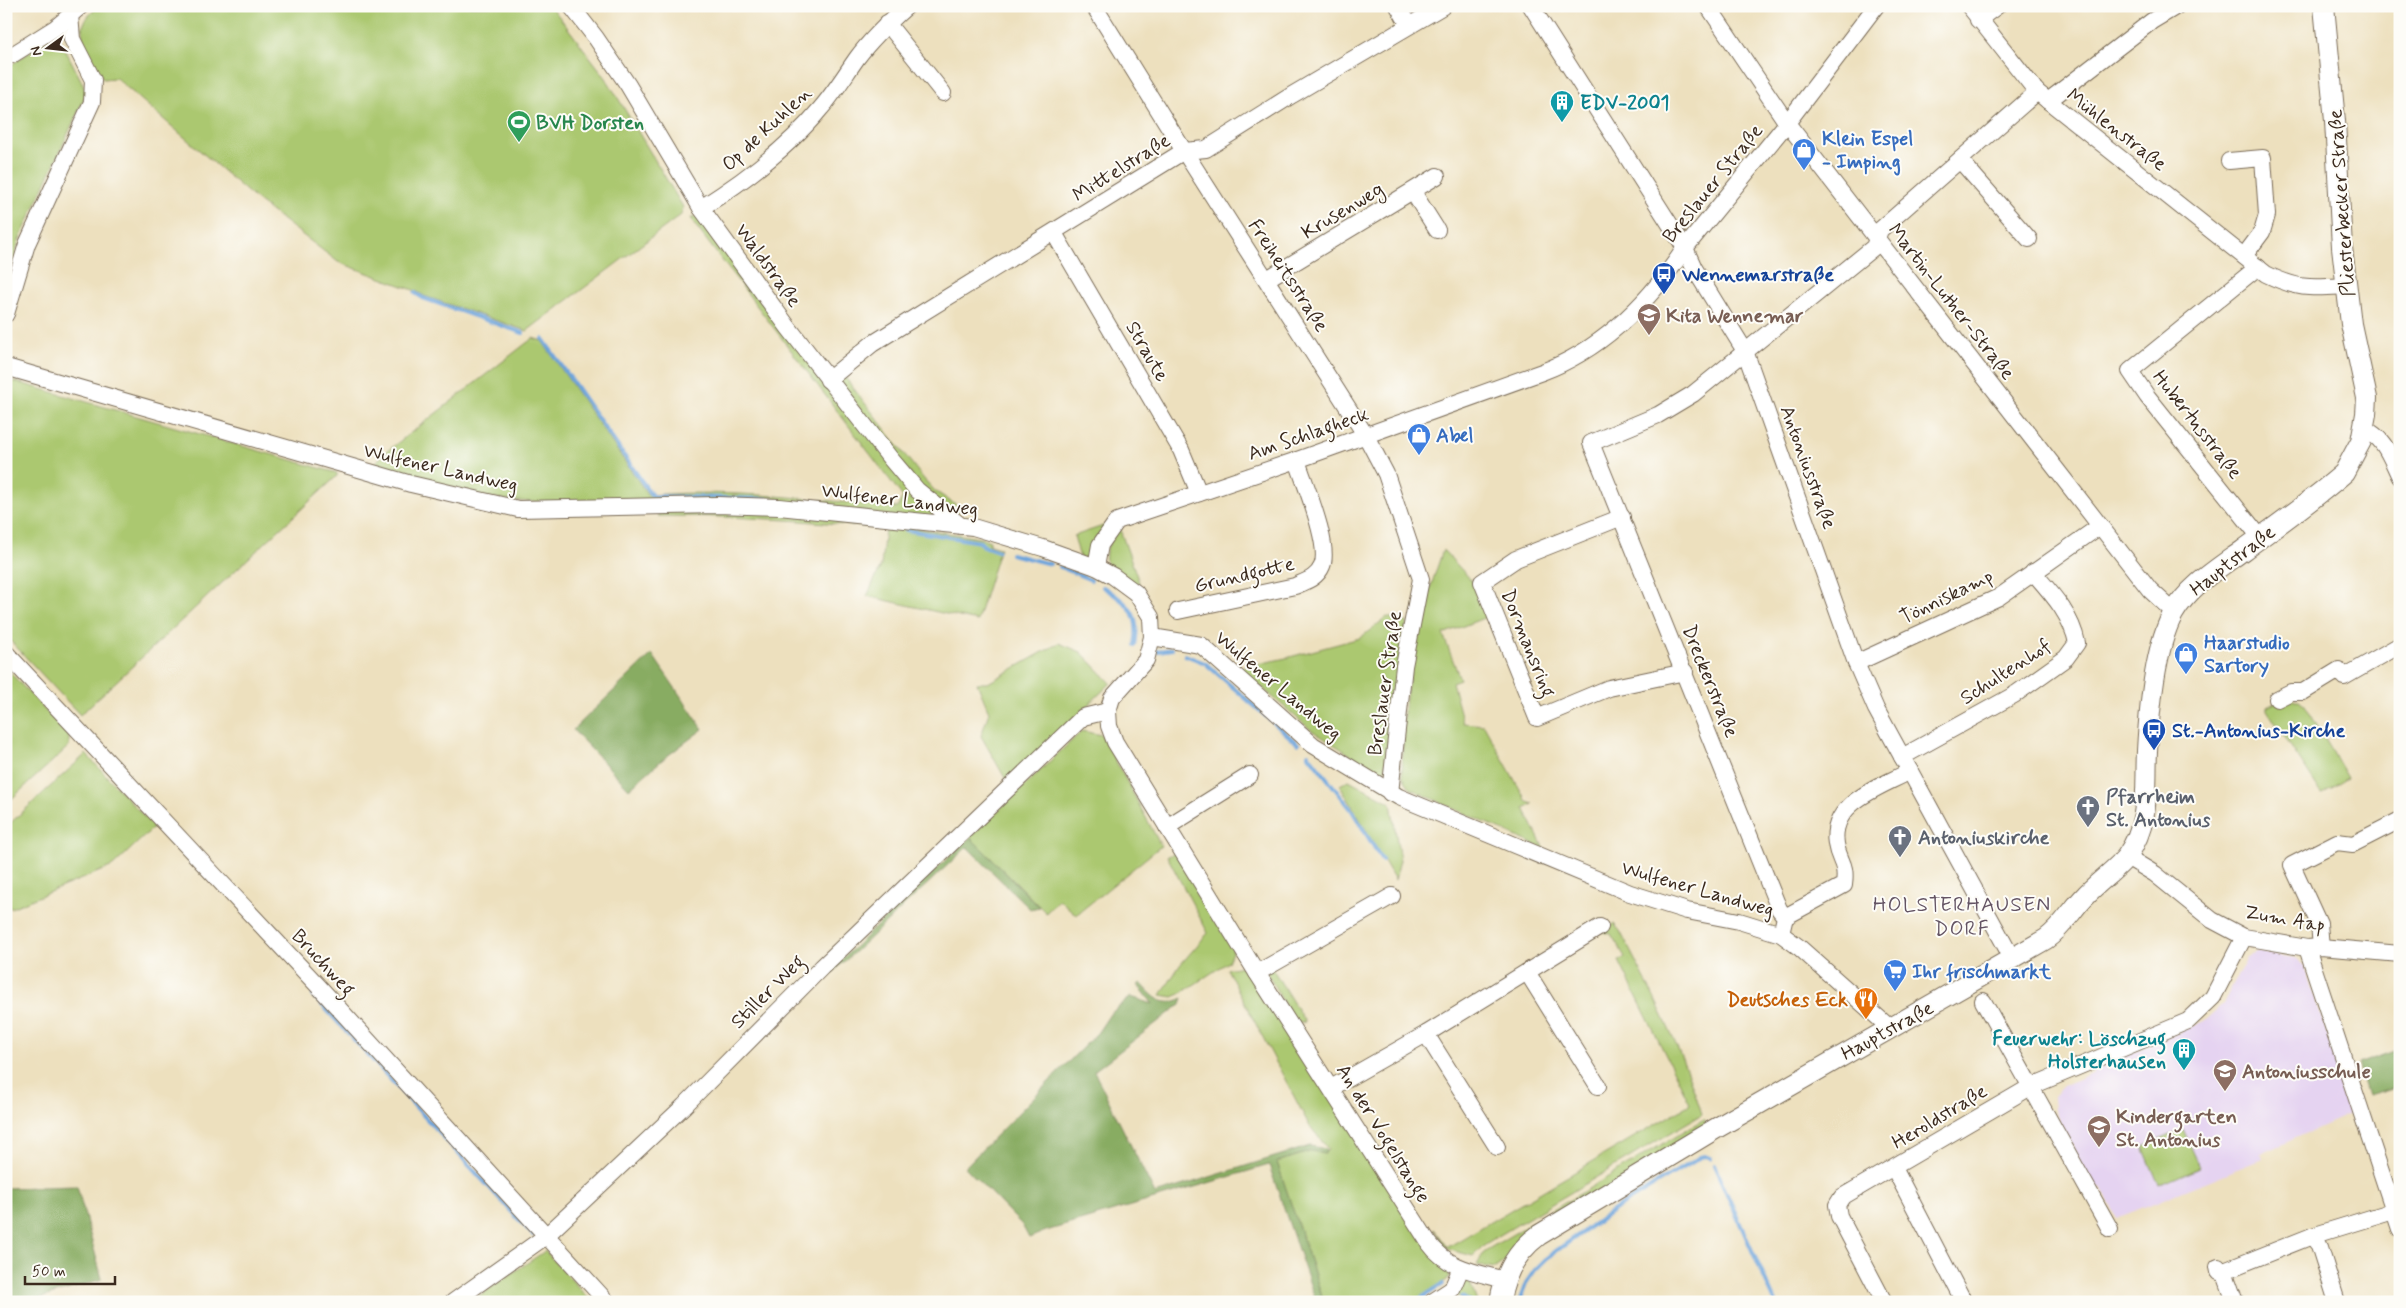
<svg xmlns="http://www.w3.org/2000/svg" width="2406" height="1308" font-family="Mynerve,sans-serif">
  <style>
    .built { fill: #e5d3f1 }
    .green { fill: #abc86f; stroke: #737946 }
    .forest { fill: #88ac62; stroke: #626b40 }
    .lines { fill: none; stroke-linecap: round; stroke-linejoin: round }
    .stream { stroke: #6ea5dc; stroke-width: 4 }
    .minor-casing { stroke: #796a56; stroke-width: 18 }
    .major-casing { stroke: #796a56; stroke-width: 22 }
    .minor { stroke: #fff; stroke-width: 16 }
    .major { stroke: #fff; stroke-width: 20 }
    .labels { text-anchor: middle; stroke-width: 4; stroke-linejoin: round; paint-order: stroke }
    .culture-label { font-size: 20px; font-weight: bold; fill: #0d838f; stroke: #fdfcf7; text-anchor: start }
    .leisure-label { font-size: 20px; font-weight: bold; fill: #27864d; stroke: #fdfcf7; text-anchor: start }
    .street-label { font-size: 20px; fill: #3b2a1e; stroke: #fdfcf7 }
    .shop-label { font-size: 20px; font-weight: bold; fill: #366cbe; stroke: #fdfcf7; text-anchor: start }
    .transit-label { font-size: 20px; font-weight: bold; fill: #164399; stroke: #fdfcf7; text-anchor: start }
    .education-label { font-size: 20px; font-weight: bold; fill: #785e54; stroke: #fdfcf7; text-anchor: start }
    .worship-label { font-size: 20px; font-weight: bold; fill: #5b616d; stroke: #fdfcf7; text-anchor: start }
    .food-label { font-size: 20px; font-weight: bold; fill: #c56008; stroke: #fdfcf7; text-anchor: end }
    .neighbourhood-label { font-size: 21px; letter-spacing: 1px; fill: #645464; stroke: #fdfcf7 }
  </style>
  <rect width="100%" height="100%" fill="#fdfcf7"/>
  <filter id="ink" filterUnits="userSpaceOnUse"><feTurbulence type="fractalNoise" baseFrequency=".02" numOctaves="2"/><feDisplacementMap in="SourceGraphic" scale="10" xChannelSelector="R" yChannelSelector="G"/><feConvolveMatrix kernelMatrix="1 2 1 2 8 2 1 2 1" color-interpolation-filters="sRGB"/></filter>
  <filter id="wash" filterUnits="userSpaceOnUse"><feTurbulence type="fractalNoise" baseFrequency=".0096" numOctaves="4" result="noise"/><feDisplacementMap in="SourceGraphic" scale="20" xChannelSelector="R" yChannelSelector="G"/><feGaussianBlur stdDeviation="1.12" result="paint"/><feColorMatrix in="noise" values="0 0 0 0 0 0 0 0 0 0 0 0 0 0 0 0 0 1.4 0 .05"/><feComposite in="paint" operator="in"/></filter>
  <g filter="url(#wash)">
    <rect width="100%" height="100%" fill="#ede0be"/>
    <polygon class="built" points="2258,952 2295,958 2304,966 2354,1112 2260,1154 2262,1159 2117,1218 2101,1187 2095,1188 2091,1185 2054,1110 2053,1096 2063,1086 2094,1072 2094,1070 2204,1021 2223,1004 2247,957"/>
    <g class="green">
      <path d="M100 6H551L606 78 683 207 681 215 527 331 424 296 416 291 338 262 258 201 116 78 103 79C89 50 66 29 100 6Z"/>
      <polygon points="55,35 59,37 87,92 19,241 6,286 6,65 8,67"/>
      <path d="M696 217 701 218 948 521 514 501 482 496 373 465 386 452 533 338 542 341 648 495C731 489 815 499 897 508L903 497 695 225 691 218Z"/>
      <polygon points="844,376 923,478 935,491 962,509 954,514 919,485 839,382"/>
      <polygon points="6,379 337,473 337,476 80,715 6,636"/>
      <path d="M720 508 867 520 985 539 990 541 989 545 1000 548 977 621 867 596 881 566 885 529C810 520 735 516 658 516V510Z"/>
      <polygon points="1106,525 1095,558 1080,558 1074,536"/>
      <path d="M1119 527 1139 582 1135 587C1127 582 1115 576 1109 568 1100 557 1111 535 1119 527Z"/>
      <polygon points="1443,550 1477,586 1489,616 1443,634 1460,679 1452,682 1463,723 1484,725 1527,802 1533,804 1524,808 1544,849 1411,789 1402,776 1404,710 1418,625"/>
      <polygon points="1387,617 1407,622 1384,776 1311,730 1239,668 1286,658 1360,638"/>
      <polygon points="1059,643 1081,652 1111,683 1010,779 1005,778 981,736 989,712 977,683 988,683"/>
      <polygon points="6,668 69,736 69,746 6,804"/>
      <polygon points="2281,700 2299,700 2305,705 2348,778 2322,794 2267,710 2267,707"/>
      <polygon points="1082,731 1102,735 1161,846 1076,915 1059,899 1046,913 970,837"/>
      <polygon points="86,754 154,827 113,866 11,908 6,908 6,827"/>
      <polygon points="1349,780 1391,803 1400,860 1395,880 1340,785"/>
      <polygon points="1177,853 1234,947 1228,962 1180,994 1173,997 1161,995 1180,965 1208,933 1167,856"/>
      <path d="M1614 924 1620 931C1652 993 1681 1047 1702 1114L1485 1244 1473 1256 1447 1249 1434 1229 1448 1247 1690 1104 1619 961 1625 957 1611 934 1603 932 1608 927Z"/>
      <polygon points="1242,966 1253,979 1448,1271 1450,1278 1412,1302 1324,1302 1277,1162 1312,1151 1324,1154 1328,1149 1309,1125 1227,969"/>
      <polygon points="1272,968 1305,1022 1295,1024 1267,973"/>
      <polygon points="1704,1119 1707,1124 1502,1263 1495,1268 1477,1265 1485,1251"/>
      <polygon points="2183,1129 2200,1167 2159,1185 2143,1147"/>
      <polygon points="545,1251 592,1302 470,1302"/>
      <polygon points="1469,1280 1477,1302 1463,1302 1456,1293 1465,1282"/>
    </g>
    <g class="forest">
      <polygon points="652,654 703,729 662,760 629,789 573,730"/>
      <polygon points="970,837 1039,907 1030,909 967,847 799,1004 797,1002"/>
      <path d="M1141 983C1154 998 1163 1008 1183 998L1181 1004 1094 1071 1155 1194 1310 1146 1326 1149 1325 1154 1312 1151 1277 1162 1324 1302H1316L1269 1165 1046 1231 1029 1238 1022 1225 965 1167 1098 1032 1110 1014 1131 997 1153 1004 1138 985Z"/>
      <polygon points="2400,1049 2400,1087 2368,1096 2358,1064"/>
      <polygon points="77,1186 102,1279 28,1302 6,1302 6,1188"/>
    </g>
    <g class="lines">
      <g class="stream">
        <polyline points="415,293 423,298 523,333"/>
        <polyline points="543,339 652,496 766,499"/>
        <polyline points="906,528 906,530 980,542 984,546 998,551"/>
        <polyline points="1011,554 1050,564"/>
        <polyline points="1060,567 1091,580"/>
        <path d="M1103 587C1128 603 1141 613 1135 645"/>
        <polyline points="1158,651 1172,649"/>
        <polyline points="1185,655 1205,663 1298,744"/>
        <polyline points="1308,754 1351,809 1382,860"/>
        <polyline points="313,995 533,1235"/>
        <polyline points="1714,1165 1775,1302"/>
        <polyline points="1462,1297 1469,1302"/>
        <polyline points="1415,1302 1443,1284"/>
        <polyline points="1519,1302 1526,1283 1535,1270 1549,1256 1615,1209 1700,1157 1705,1156 1710,1158"/>
      </g>
    </g>
  </g>
  <g filter="url(#ink)">
    <g class="lines">
      <g class="minor-casing">
        <g id="minor">
          <polyline points="571,6 596,38 628,85 701,208 788,327 890,458 917,490 961,526"/>
          <polyline points="1094,6 1184,151 1366,436 1386,474 1421,579 1404,666 1390,793"/>
          <polyline points="1398,6 1409,25"/>
          <polyline points="1531,6 1685,248 1694,268 1745,351 1856,663 1876,709 2013,960"/>
          <polyline points="1708,6 1787,123 2150,590 2174,612"/>
          <path d="M1969 6 2037 92 2266 274C2299 290 2311 288 2346 286"/>
          <polyline points="1978,20 1997,6"/>
          <polyline points="887,23 943,93"/>
          <polyline points="6,53 12,55 55,28 81,6"/>
          <polyline points="2048,101 2152,21 2177,6"/>
          <polyline points="1960,160 2029,239"/>
          <polyline points="2229,161 2263,158 2267,215 2262,232 2244,256"/>
          <polyline points="1413,192 1437,230"/>
          <path d="M701 208C744 181 789 147 821 108 834 93 845 75 857 58 871 39 889 22 907 6"/>
          <polyline points="1054,233 1181,450 1199,493"/>
          <polyline points="2258,267 2130,371 2147,396 2260,537"/>
          <polyline points="1267,279 1437,176"/>
          <polyline points="6,314 27,244 92,102 93,80 72,39 70,15"/>
          <path d="M6 367 411 484 518 509 717 505 779 507 973 527 1043 548 1096 567 1113 576 1136 593 1151 617 1152 637 1146 660 1112 698 1108 711 1109 726 1115 742 1257 973 1429 1243C1448 1269 1475 1272 1505 1280"/>
          <polyline points="828,380 872,344 1184,151 1206,149 1292,95 1443,6"/>
          <path d="M2364 429C2385 437 2391 459 2400 477"/>
          <polyline points="1622,517 1516,559 1482,582 1537,718 1609,688 1685,672"/>
          <path d="M1096 567 1100 545 1117 521 1297 460 1542 372C1603 349 1650 301 1685 248L1787 123 1876 6"/>
          <path d="M1178 611 1295 586C1306 581 1317 578 1322 566 1331 545 1304 483 1297 460"/>
          <polyline points="1152,637 1201,645 1313,745 1399,797 1630,893 1687,911 1739,921 1781,934 1800,948 1890,1028"/>
          <polyline points="6,653 321,989 607,1302"/>
          <polyline points="1856,663 1999,597 2100,526"/>
          <polyline points="2277,699 2291,692 2303,692 2339,670 2344,677 2400,645"/>
          <path d="M1902 757 2014 695 2066 658 2077 643C2071 614 2052 594 2033 572"/>
          <polyline points="1167,827 1250,775"/>
          <polyline points="2127,857 2155,874 2212,920 2244,937 2307,948 2321,947 2400,954"/>
          <path d="M1785 917 1844 885C1847 862 1839 863 1836 844 1829 802 1882 787 1910 771"/>
          <polyline points="1781,934 1785,917 1779,909 1591,443 1658,415 1693,394 1874,247 1880,230 2037,92"/>
          <polyline points="2321,947 2319,924 2292,865 2337,842 2353,844 2400,820"/>
          <polyline points="2307,948 2400,1229"/>
          <polyline points="1527,972 1598,1086"/>
          <polyline points="1257,973 1392,896"/>
          <polyline points="1983,1001 2110,1229"/>
          <polyline points="1426,1034 1497,1147"/>
          <polyline points="1331,1088 1426,1034 1600,927"/>
          <polyline points="1894,1168 1964,1302"/>
          <polyline points="2312,1236 2319,1245 2337,1302"/>
          <polyline points="2218,1267 2219,1272 2224,1271 2312,1236 2400,1209"/>
          <polyline points="2224,1271 2235,1302"/>
          <polyline points="453,1302 546,1236 684,1106 822,967 1083,717 1108,711"/>
          <polyline points="1432,1302 1452,1289 1461,1268"/>
          <polyline points="1884,1302 1839,1216 1837,1205 1842,1197 2032,1086 2188,1021 2213,997 2244,937"/>
        </g>
      </g>
      <g class="major-casing">
        <path id="major" d="M1500 1302C1504 1274 1516 1252 1539 1235L1715 1129 2046 939C2062 928 2072 909 2086 895 2097 883 2119 867 2127 856 2151 821 2145 789 2147 751 2149 713 2155 647 2173 614 2188 587 2217 569 2242 551 2276 526 2312 501 2344 473L2361 441 2366 414 2367 398 2351 324 2342 247 2335 121 2324 6"/>
      </g>
      <use href="#minor" class="minor"/>
      <use href="#major" class="major"/>
    </g>
  </g>
  <defs>
    <g id="building-pin" transform="scale(1.25)"><path d="M0 17L-7.5 6A9.5 9.5 0 1 1 7.5 6Z" fill="#0f9aa8" stroke="#fdfcf7"/><path d="M-4-6H4V6H1V3H-1V6H-4ZM-2.5-4.3h1.7v1.8h-1.7ZM.8-4.3h1.7v1.8H.8ZM-2.5-1h1.7V.8h-1.7ZM.8-1h1.7V.8H.8Z" fill="#fff"/></g>
    <g id="stadium-pin" transform="scale(1.25)"><path d="M0 17L-7.5 6A9.5 9.5 0 1 1 7.5 6Z" fill="#2e9e5b" stroke="#fdfcf7"/><path d="M0-5a6.5 5 0 1 0 0 10a6.5 5 0 1 0 0-10ZM-3.5-1.8h7v3.6h-7Z" fill="#fff"/></g>
    <g id="shop-pin" transform="scale(1.25)"><path d="M0 17L-7.5 6A9.5 9.5 0 1 1 7.5 6Z" fill="#3f7fe0" stroke="#fdfcf7"/><path d="M-5-2.5h2.3a2.7 3.5 0 0 1 5.4 0H5L5.5 6h-11ZM-1.5-2.5h3a1.5 2.3 0 0 0-3 0Z" fill="#fff"/></g>
    <g id="bus-pin" transform="scale(1.25)"><path d="M0 17L-7.5 6A9.5 9.5 0 1 1 7.5 6Z" fill="#1a4fb4" stroke="#fdfcf7"/><path d="M-5-6H5V4H4V6H2V4H-2V6H-4V4H-5ZM-3.5-4V0h7V-4ZM-3.5 1.2v1.5H-2V1.2ZM2 1.2v1.5H3.5V1.2Z" fill="#fff"/></g>
    <g id="school-pin" transform="scale(1.25)"><path d="M0 17L-7.5 6A9.5 9.5 0 1 1 7.5 6Z" fill="#8d6e63" stroke="#fdfcf7"/><path d="M0-5L7-2L0 1L-7-2ZM-4 1L0 2.5L4 1V4Q0 6-4 4Z" fill="#fff"/></g>
    <g id="church-pin" transform="scale(1.25)"><path d="M0 17L-7.5 6A9.5 9.5 0 1 1 7.5 6Z" fill="#6b7280" stroke="#fdfcf7"/><path d="M-1.2-6h2.4v3.5h3.3v2.4h-3.3V6h-2.4V-.1h-3.3v-2.4h3.3Z" fill="#fff"/></g>
    <g id="supermarket-pin" transform="scale(1.25)"><path d="M0 17L-7.5 6A9.5 9.5 0 1 1 7.5 6Z" fill="#3f7fe0" stroke="#fdfcf7"/><path d="M-6-5.5h2.5l.6 2H6L4.5 2H-2.5L-4.4-4H-6ZM-1.5 3.2a1.3 1.3 0 1 0 .1 0ZM3 3.2a1.3 1.3 0 1 0 .1 0Z" fill="#fff"/></g>
    <g id="restaurant-pin" transform="scale(1.25)"><path d="M0 17L-7.5 6A9.5 9.5 0 1 1 7.5 6Z" fill="#e8710a" stroke="#fdfcf7"/><path d="M-5-6h1v4h1v-4h1v4h1v-4h1v5L-1.5 .5V6h-2V.5L-5-1ZM5-6V6H3V1.5H1.5Q1.5-4 5-6Z" fill="#fff"/></g>
  </defs>
  <g fill-rule="evenodd">
    <use href="#building-pin" x="1562" y="102"/>
    <use href="#stadium-pin" x="519" y="122"/>
    <use href="#shop-pin" x="1804" y="150"/>
    <use href="#bus-pin" x="1664" y="274"/>
    <use href="#school-pin" x="1649" y="315"/>
    <use href="#shop-pin" x="1419" y="435"/>
    <use href="#shop-pin" x="2186" y="654"/>
    <use href="#bus-pin" x="2154" y="730"/>
    <use href="#church-pin" x="2088" y="807"/>
    <use href="#church-pin" x="1900" y="837"/>
    <use href="#supermarket-pin" x="1895" y="971"/>
    <use href="#restaurant-pin" x="1866" y="999"/>
    <use href="#building-pin" x="2184" y="1050"/>
    <use href="#school-pin" x="2225" y="1071"/>
    <use href="#school-pin" x="2099" y="1127"/>
  </g>
  <g class="labels">
    <g class="culture-label">
      <text x="1580" y="109">EDV-2001</text>
      <text x="2166" y="1045" text-anchor="end">Feuerwehr: Löschzug<tspan x="2166" dy="23">Holsterhausen</tspan></text>
    </g>
    <g class="leisure-label">
      <text x="536" y="129">BVH Dorsten</text>
    </g>
    <g class="street-label">
      <text transform="translate(766 128) rotate(-43)" y="7">Op de Kuhlen</text>
      <text transform="translate(2117 129) rotate(38)" y="7">Mühlenstraße</text>
      <text transform="translate(1121 167) rotate(-32)" y="7">Mittelstraße</text>
      <text transform="translate(1712 183) rotate(-51)" y="7">Breslauer Straße</text>
      <text transform="translate(2341 203) rotate(-94)" y="7">Pliesterbecker Straße</text>
      <text transform="translate(1342 210) rotate(-31)" y="7">Krusenweg</text>
      <text transform="translate(769 265) rotate(54)" y="7">Waldstraße</text>
      <text transform="translate(1289 275) rotate(57)" y="7">Freiheitsstraße</text>
      <text transform="translate(1952 301) rotate(52)" y="7">Martin-Luther-Straße</text>
      <text transform="translate(1148 351) rotate(60)" y="7">Straute</text>
      <text transform="translate(2198 424) rotate(52)" y="7">Hubertusstraße</text>
      <text transform="translate(1308 433) rotate(-19)" y="7">Am Schlagheck</text>
      <text transform="translate(441 467) rotate(13)" y="7">Wulfener Landweg</text>
      <text transform="translate(1809 467) rotate(70)" y="7">Antoniusstraße</text>
      <text transform="translate(900 499) rotate(7)" y="7">Wulfener Landweg</text>
      <text transform="translate(2232 560) rotate(-38)" y="7">Hauptstraße</text>
      <text transform="translate(1244 574) rotate(-13)" y="7">Grundgotte</text>
      <text transform="translate(1946 596) rotate(-26)" y="7">Tönniskamp</text>
      <text transform="translate(1529 643) rotate(68)" y="7">Dormansring</text>
      <text transform="translate(2005 671) rotate(-33)" y="7">Schultenhof</text>
      <text transform="translate(1711 681) rotate(68)" y="7">Dreckerstraße</text>
      <text transform="translate(1384 683) rotate(-82)" y="7">Breslauer Straße</text>
      <text transform="translate(1279 685) rotate(40)" y="7">Wulfener Landweg</text>
      <text transform="translate(1698 888) rotate(16)" y="7">Wulfener Landweg</text>
      <text transform="translate(2285 918) rotate(10)" y="7">Zum Aap</text>
      <text transform="translate(324 962) rotate(47)" y="7">Bruchweg</text>
      <text transform="translate(767 991) rotate(-45)" y="7">Stiller Weg</text>
      <text transform="translate(1887 1030) rotate(-29)" y="7">Hauptstraße</text>
      <text transform="translate(1939 1116) rotate(-31)" y="7">Heroldstraße</text>
      <text transform="translate(1384 1133) rotate(58)" y="7">An der Vogelstange</text>
    </g>
    <g class="shop-label">
      <text x="1822" y="145">Klein Espel<tspan x="1822" dy="23">- Imping</tspan></text>
      <text x="1436" y="442">Abel</text>
      <text x="2204" y="649">Haarstudio<tspan x="2204" dy="23">Sartory</tspan></text>
      <text x="1912" y="978">Ihr frischmarkt</text>
    </g>
    <g class="transit-label">
      <text x="1682" y="281">Wennemarstraße</text>
      <text x="2172" y="737">St.-Antonius-Kirche</text>
    </g>
    <g class="education-label">
      <text x="1666" y="322">Kita Wennemar</text>
      <text x="2242" y="1078">Antoniusschule</text>
      <text x="2116" y="1123">Kindergarten<tspan x="2116" dy="23">St. Antonius</tspan></text>
    </g>
    <g class="worship-label">
      <text x="2106" y="803">Pfarrheim<tspan x="2106" dy="23">St. Antonius</tspan></text>
      <text x="1918" y="844">Antoniuskirche</text>
    </g>
    <g class="food-label">
      <text x="1848" y="1006">Deutsches Eck</text>
    </g>
    <g class="neighbourhood-label">
      <text x="1962" y="911">HOLSTERHAUSEN<tspan x="1962" dy="24">DORF</tspan></text>
    </g>
  </g>
  <rect width="2406" height="1308" fill="none" stroke="#fdfcf7" stroke-width="25"/>
  <g transform="translate(48 48) rotate(255)" stroke="#fdfcf7" stroke-width="4" paint-order="stroke">
  <path d="M0-4L9 19L0 12L-9 19Z" fill="#3b2a1e"/>
  <text y="-8" font-size="14" font-weight="bold" text-anchor="middle" fill="#3b2a1e">N</text>
  </g>
  <path d="M25 1276v8h90v-8" fill="none" stroke="#3b2a1e" stroke-width="2.5"/>
  <text x="32" y="1276" font-size="15" fill="#3b2a1e" stroke="#fdfcf7" stroke-width="4" paint-order="stroke">50 m</text>
</svg>
